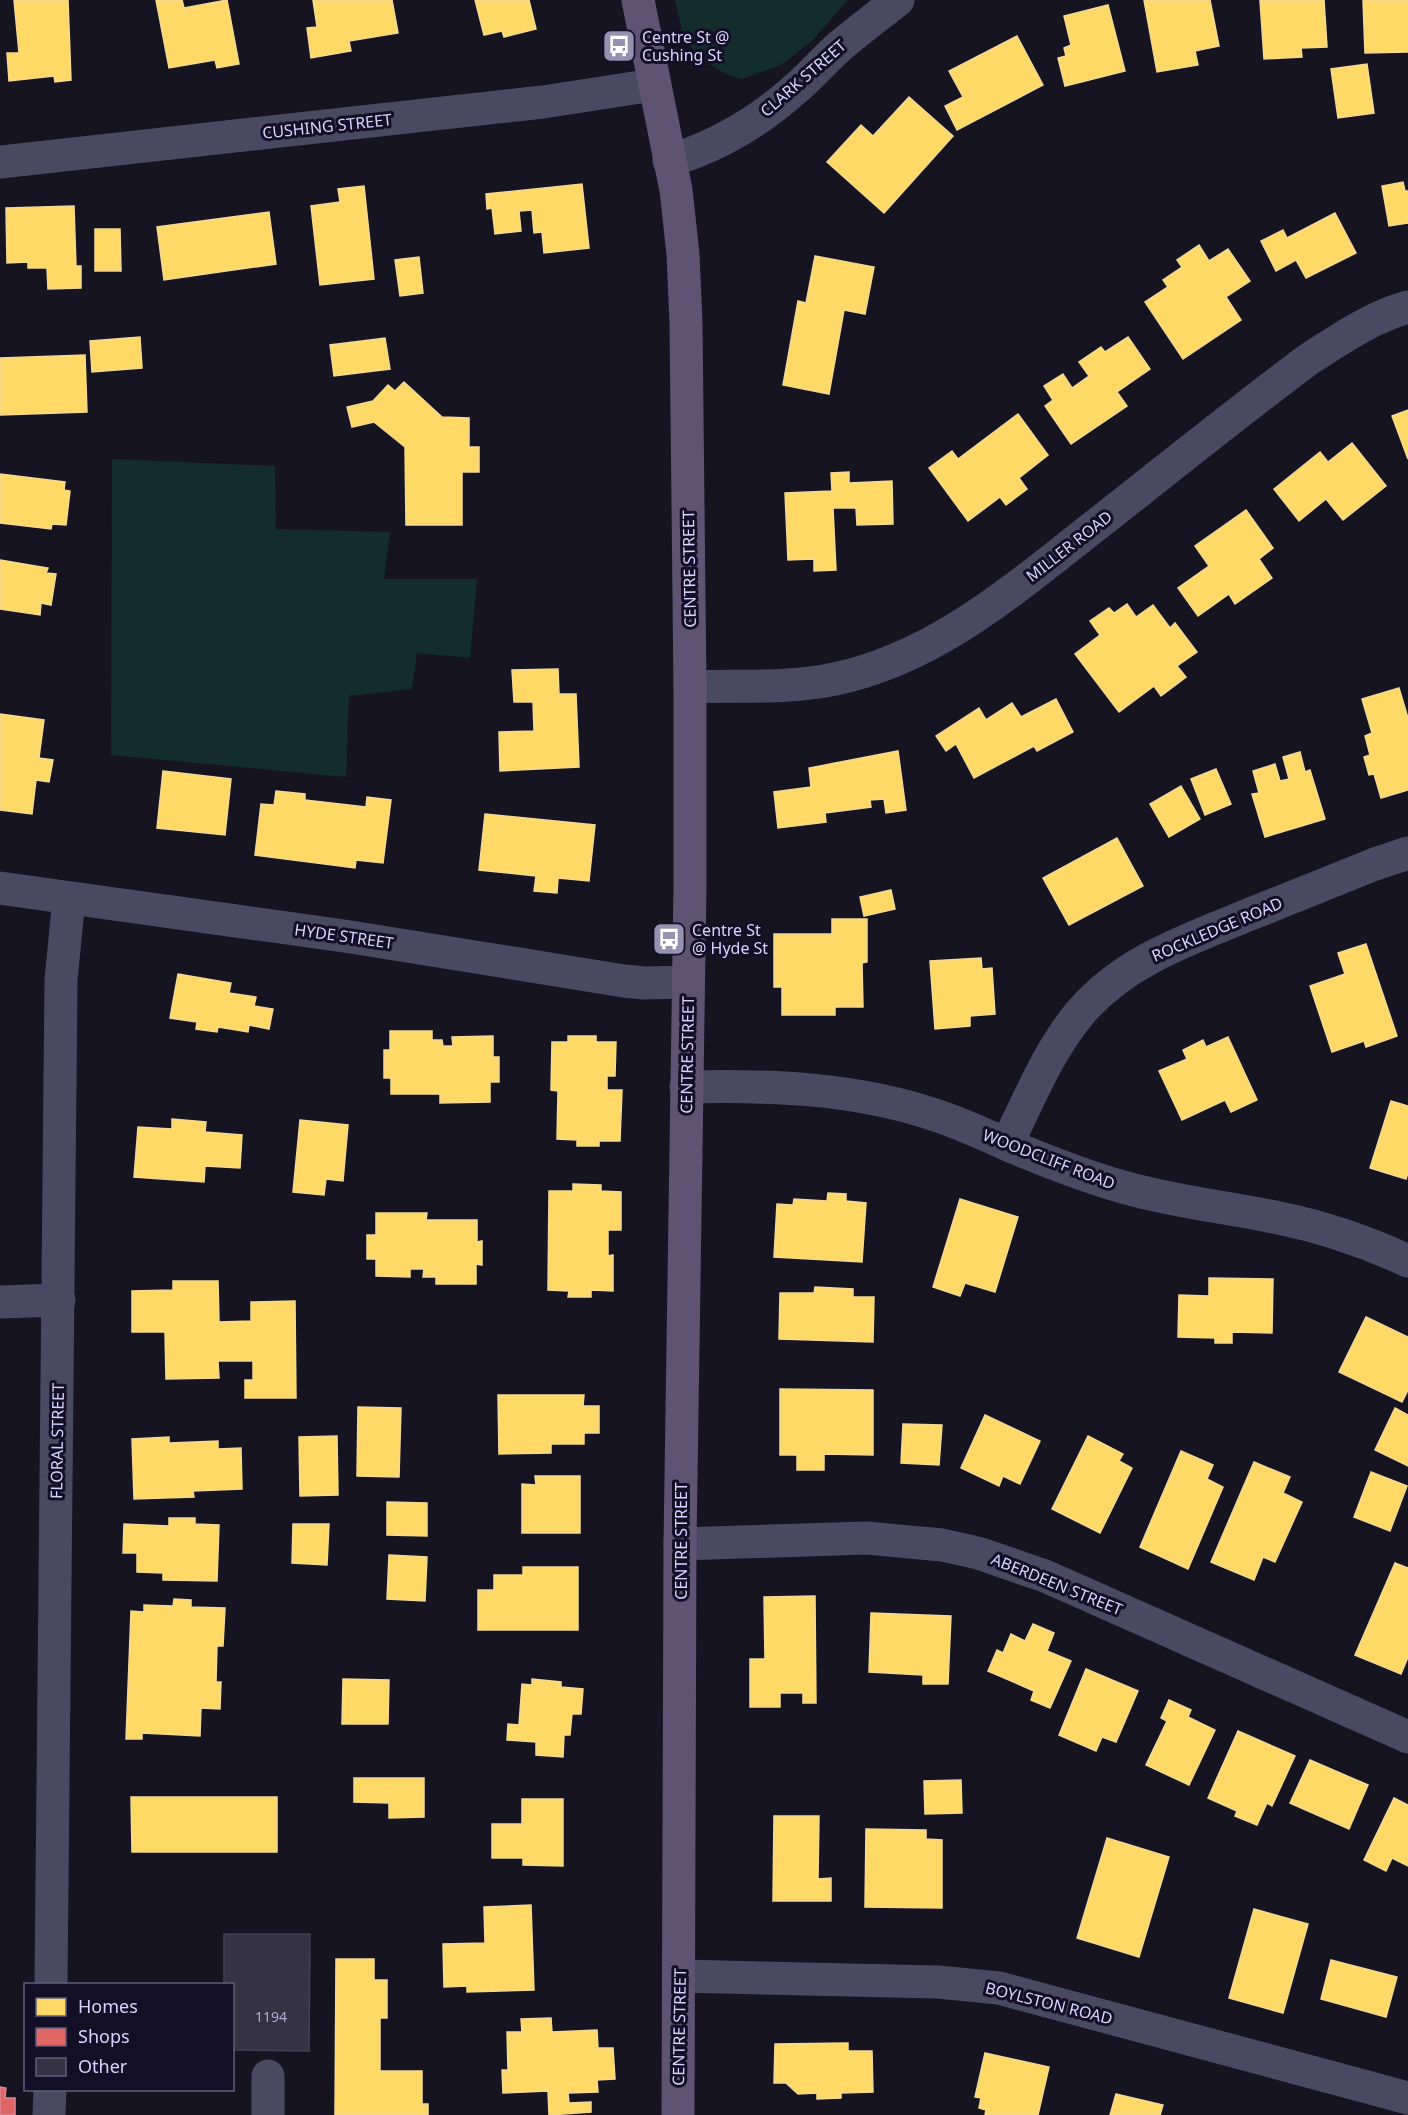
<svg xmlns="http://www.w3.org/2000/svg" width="1408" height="2115" font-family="'Noto Sans',sans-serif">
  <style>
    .green { fill: #132c2d }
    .homes { fill: #ffd966; stroke: #f4d894; stroke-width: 1.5 }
    .shops { fill: #e06666; stroke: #de8794; stroke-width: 1.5 }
    .building { fill: #343243; stroke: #433f54; stroke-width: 1.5 }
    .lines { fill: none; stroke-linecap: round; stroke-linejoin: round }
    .minor { stroke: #4a4962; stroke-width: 33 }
    .major { stroke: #5e5373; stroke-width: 33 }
    .labels { text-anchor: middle; stroke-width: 6; stroke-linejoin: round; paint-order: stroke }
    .number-label { font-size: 14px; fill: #b0acd0 }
    .poi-label { font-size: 16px; fill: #d9d4ff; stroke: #130f26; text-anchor: start }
    .street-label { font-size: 16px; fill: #d9d4ff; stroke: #130f26 }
  </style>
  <rect width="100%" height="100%" fill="#161421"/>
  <g class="green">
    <polygon points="675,0 848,0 812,41 781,65 742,79 726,74 703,60 684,39"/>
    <polygon points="112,459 275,466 276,529 390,532 384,579 477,579 470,658 417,653 412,689 349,696 346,777 111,755"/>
  </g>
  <g class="homes">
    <polygon points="14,0 68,0 71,80 55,82 54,76 9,81 7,53 19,53"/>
    <polygon points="156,0 182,0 184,8 227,0 239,64 217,68 215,60 169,68"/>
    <polygon points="313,0 392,0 398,33 349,41 351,51 311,58 307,28 317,27"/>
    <polygon points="475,0 529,0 536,29 504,37 502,31 484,35"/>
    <polygon points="1144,0 1210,0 1219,46 1195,51 1198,65 1157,72"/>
    <polygon points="1260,0 1324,0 1327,47 1301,48 1302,57 1264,59"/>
    <polygon points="1363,0 1408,0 1408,52 1365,53"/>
    <polygon points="1108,5 1125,71 1065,86 1058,58 1066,56 1064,48 1071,45 1064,16"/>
    <polygon points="1017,36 1043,85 957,130 945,106 963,97 949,71"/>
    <polygon points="1367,64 1374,113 1338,118 1331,69"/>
    <polygon points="909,97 953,136 884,213 827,162 861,125 873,136"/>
    <polygon points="1403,182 1405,191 1408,191 1408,223 1389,226 1382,186"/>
    <polygon points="582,184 589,248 544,253 542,232 534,233 532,210 519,211 521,231 495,234 492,208 487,209 486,194"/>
    <polygon points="364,186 374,279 320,285 311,206 340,202 338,189"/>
    <polygon points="74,206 76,266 81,266 81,288 48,289 47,268 28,268 28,262 7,263 6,208"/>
    <polygon points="269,212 276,264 164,280 157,227"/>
    <polygon points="1335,213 1356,253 1306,278 1296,260 1276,271 1261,241 1283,230 1287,238"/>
    <polygon points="95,229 120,229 121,271 95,271"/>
    <polygon points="1199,245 1209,261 1228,249 1250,281 1226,297 1241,320 1183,359 1145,302 1168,287 1163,280 1182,267 1177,260"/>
    <polygon points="815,256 874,267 865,314 844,310 829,394 783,385 798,301 806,303"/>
    <polygon points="419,257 423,293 400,296 395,260"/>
    <polygon points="140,337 142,368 92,372 90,341"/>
    <polygon points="1128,337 1150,369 1117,392 1127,406 1071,444 1045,406 1053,400 1044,386 1063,374 1072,388 1089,376 1079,362 1101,347 1105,352"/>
    <polygon points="385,338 390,369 334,376 330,345"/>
    <polygon points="85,355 87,412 0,415 0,358"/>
    <polygon points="404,382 442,417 469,418 469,447 479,447 479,472 462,472 462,525 406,525 405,447 374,422 352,427 347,407 373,401 388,385 395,391"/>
    <polygon points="1408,410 1408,459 1392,416"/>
    <polygon points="1018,414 1048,455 1019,478 1027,489 1006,505 1000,497 968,521 929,468 952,451 958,459"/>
    <polygon points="1352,443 1386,486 1343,520 1326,499 1299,521 1274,489 1320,452 1328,462"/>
    <polygon points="849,472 849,483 892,481 893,524 857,525 856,508 833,508 836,570 814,571 814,559 788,560 785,493 832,491 831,473"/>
    <polygon points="0,474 65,482 64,490 70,491 66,525 52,524 51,529 0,523"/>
    <polygon points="1246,510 1273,548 1259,559 1272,578 1235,604 1229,594 1198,616 1178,588 1209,566 1195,546"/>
    <polygon points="0,560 48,568 46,573 56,574 51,605 41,603 40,615 0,609"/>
    <polygon points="1127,604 1136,617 1153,605 1170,628 1175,623 1197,652 1177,666 1186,677 1161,696 1154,686 1119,712 1075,654 1100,635 1090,621 1109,608 1114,613"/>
    <polygon points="558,669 559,694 576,694 579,767 500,771 499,732 534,731 533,702 514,702 512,670"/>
    <polygon points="1399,688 1408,718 1408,790 1381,798 1374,774 1369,775 1364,757 1370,755 1365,736 1372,733 1362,699"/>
    <polygon points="1056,699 1073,732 1037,751 1034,746 974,778 956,744 946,751 936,736 979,708 986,720 1012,703 1021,717"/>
    <polygon points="0,714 44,720 39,758 53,760 49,782 36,780 32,814 0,810"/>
    <polygon points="898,751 906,810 886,813 884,799 870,800 871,807 825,813 826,822 778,828 774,792 811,787 809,768"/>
    <polygon points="1300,752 1305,772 1310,770 1325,819 1265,837 1252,794 1259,793 1253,771 1275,764 1280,781 1289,779 1283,757"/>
    <polygon points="1216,769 1231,804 1205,815 1191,779"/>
    <polygon points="163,771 231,779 225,835 157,828"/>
    <polygon points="1181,786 1200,819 1169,837 1150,804"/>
    <polygon points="276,791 305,794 305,800 366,807 367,797 391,800 383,863 356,860 355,868 255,855 261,804 274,805"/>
    <polygon points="485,814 595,825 589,881 558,878 557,893 534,891 536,876 479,870"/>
    <polygon points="1117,838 1143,886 1069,925 1043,878"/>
    <polygon points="891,890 895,909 864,916 860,897"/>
    <polygon points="832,919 867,919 867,962 862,963 863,1007 835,1007 835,1015 782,1015 782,987 774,987 774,934 832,934"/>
    <polygon points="1366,944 1397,1036 1366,1047 1364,1041 1332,1052 1310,986 1345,974 1338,953"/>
    <polygon points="981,958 982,969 992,968 995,1014 970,1016 970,1026 935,1029 930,961"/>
    <polygon points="178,974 231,983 229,993 256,997 254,1006 273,1009 269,1029 249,1025 248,1032 218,1027 217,1032 196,1029 197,1022 170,1018"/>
    <polygon points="390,1031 432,1031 432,1040 442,1040 443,1046 453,1046 452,1037 493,1036 493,1057 499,1057 499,1082 490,1082 490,1102 440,1103 440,1094 391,1094 391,1078 384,1078 384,1050 390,1050"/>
    <polygon points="568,1036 596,1036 596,1042 616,1042 615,1076 607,1076 607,1090 622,1090 620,1141 599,1141 599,1146 577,1146 577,1140 557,1139 558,1091 551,1090 552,1042 568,1042"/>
    <polygon points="1228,1037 1257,1100 1231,1112 1225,1100 1182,1120 1159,1071 1187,1059 1183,1050 1203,1040 1206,1047"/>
    <polygon points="1391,1101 1408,1106 1408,1173 1406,1179 1370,1168"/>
    <polygon points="172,1119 206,1122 205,1132 242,1135 240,1168 205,1166 204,1182 134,1177 138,1127 172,1129"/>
    <polygon points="300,1120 348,1125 343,1181 326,1179 324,1195 293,1192"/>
    <polygon points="573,1184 601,1185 601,1191 621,1192 621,1230 608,1230 608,1256 613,1255 613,1291 591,1290 591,1297 568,1297 569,1291 548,1290 549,1191 573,1191"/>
    <polygon points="828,1193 846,1194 846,1201 866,1203 862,1262 774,1257 777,1204 793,1205 794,1199 827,1201"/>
    <polygon points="960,1199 1018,1217 995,1292 965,1283 960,1296 933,1287"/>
    <polygon points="376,1213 427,1213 426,1220 477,1220 477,1242 482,1241 482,1265 476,1264 476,1284 436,1284 436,1277 423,1277 424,1269 410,1269 410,1277 376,1276 376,1259 367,1259 367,1235 376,1235"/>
    <polygon points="1209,1278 1273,1279 1272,1333 1232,1332 1232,1343 1215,1343 1215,1338 1178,1337 1179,1295 1209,1296"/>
    <polygon points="173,1281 218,1281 219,1322 251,1321 251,1302 295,1301 296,1398 245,1398 245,1380 253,1380 253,1361 218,1361 219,1378 166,1379 165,1332 132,1332 132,1291 173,1290"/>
    <polygon points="815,1287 853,1289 853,1297 874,1297 873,1342 779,1339 780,1293 814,1293"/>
    <polygon points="1366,1317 1408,1337 1408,1390 1402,1402 1339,1372"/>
    <polygon points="780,1389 873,1390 873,1455 824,1454 824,1470 797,1470 797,1455 780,1455"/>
    <polygon points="498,1395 584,1395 583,1406 599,1406 599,1433 584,1433 584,1444 551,1444 551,1453 499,1454"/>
    <polygon points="358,1407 401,1408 399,1477 357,1476"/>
    <polygon points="1395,1408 1408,1415 1408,1466 1375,1450"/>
    <polygon points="985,1415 1040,1441 1020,1484 1003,1476 999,1486 961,1468"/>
    <polygon points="903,1424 942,1425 939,1465 901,1463"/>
    <polygon points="337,1436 338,1495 300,1496 299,1437"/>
    <polygon points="1088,1436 1123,1454 1119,1461 1132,1468 1100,1533 1052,1509"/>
    <polygon points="169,1437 169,1443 218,1441 218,1449 241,1448 242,1489 193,1491 194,1497 134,1499 132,1439"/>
    <polygon points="1181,1451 1213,1465 1207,1479 1223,1487 1188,1569 1140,1547"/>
    <polygon points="1254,1462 1290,1477 1283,1493 1302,1502 1275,1562 1263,1557 1254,1580 1211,1562"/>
    <polygon points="1371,1472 1407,1486 1390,1531 1354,1517"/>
    <polygon points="535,1476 580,1476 580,1533 522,1533 522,1484 536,1485"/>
    <polygon points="387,1502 427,1503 427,1536 387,1535"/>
    <polygon points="169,1518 195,1518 195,1524 219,1525 217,1581 163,1580 163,1573 137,1572 137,1553 123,1553 124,1524 169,1526"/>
    <polygon points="293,1524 329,1524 327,1565 292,1563"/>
    <polygon points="389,1555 427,1557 425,1601 387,1599"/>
    <polygon points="1395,1563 1408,1568 1408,1657 1401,1674 1355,1655"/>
    <polygon points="523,1567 578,1567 578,1630 478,1630 478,1590 494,1590 494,1575 523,1575"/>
    <polygon points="815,1596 816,1703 803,1703 803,1693 780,1693 780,1707 750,1707 750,1659 765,1659 764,1597"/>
    <polygon points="174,1599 191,1600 191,1607 225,1608 223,1646 217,1646 216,1682 221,1682 220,1709 201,1708 200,1736 142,1733 142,1739 126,1739 131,1611 144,1612 144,1605 173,1606"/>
    <polygon points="871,1613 951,1616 948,1684 923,1684 923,1675 869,1672"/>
    <polygon points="1033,1624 1054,1633 1047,1651 1071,1661 1050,1708 1031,1700 1034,1691 988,1671 997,1650 1003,1653 1011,1634 1025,1641"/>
    <polygon points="1086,1669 1138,1691 1116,1742 1102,1737 1096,1751 1059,1735"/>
    <polygon points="343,1679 389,1680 388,1724 342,1724"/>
    <polygon points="532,1679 561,1682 561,1687 583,1689 581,1714 572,1714 570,1735 564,1735 563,1757 536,1755 536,1742 507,1740 508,1724 519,1725 522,1684 532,1685"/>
    <polygon points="1169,1700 1191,1710 1188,1717 1215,1730 1189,1785 1146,1765 1167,1721 1161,1718"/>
    <polygon points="1238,1731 1295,1756 1272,1806 1267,1803 1257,1825 1235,1816 1237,1811 1208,1798"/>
    <polygon points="1310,1760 1368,1785 1349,1829 1290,1803"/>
    <polygon points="354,1778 424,1778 424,1817 389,1818 389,1803 354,1802"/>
    <polygon points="961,1780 962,1813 925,1814 924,1781"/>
    <polygon points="131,1797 277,1797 277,1852 132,1852"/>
    <polygon points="1394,1798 1408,1805 1408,1866 1392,1858 1386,1871 1364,1860"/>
    <polygon points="522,1799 563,1799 563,1866 523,1865 523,1858 492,1858 492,1824 522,1824"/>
    <polygon points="774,1816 819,1816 818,1879 831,1878 831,1901 773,1901"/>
    <polygon points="866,1829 926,1830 926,1839 942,1840 942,1908 865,1907"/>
    <polygon points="1107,1838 1169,1857 1139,1957 1077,1938"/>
    <polygon points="531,1905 534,1990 467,1992 467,1986 444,1987 443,1944 485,1943 484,1907"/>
    <polygon points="1254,1909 1308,1924 1283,2013 1229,1998"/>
    <polygon points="336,1959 374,1959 374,1980 387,1980 387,2018 380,2018 380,2071 422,2071 422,2104 428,2104 428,2115 335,2115"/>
    <polygon points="1331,1960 1397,1977 1386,2017 1321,1999"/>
    <polygon points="551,2018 552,2032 597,2030 598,2048 613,2048 615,2079 597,2080 598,2092 568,2093 569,2103 591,2102 591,2112 549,2115 548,2091 503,2093 502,2070 508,2070 507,2032 522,2032 521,2019"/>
    <polygon points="848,2043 848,2051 872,2051 873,2092 841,2093 841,2098 817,2099 817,2093 798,2094 786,2083 774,2083 775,2044"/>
    <polygon points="985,2053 1049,2067 1038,2115 985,2115 986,2110 979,2108 981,2098 975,2097"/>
    <polygon points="1116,2094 1163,2105 1160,2115 1110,2115"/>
  </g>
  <polygon class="shops" points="0,2087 6,2088 5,2098 15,2098 15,2115 0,2115"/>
  <polygon class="building" points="224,1934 310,1934 309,2051 232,2050 232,1984 224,1984"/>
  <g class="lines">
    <g class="minor">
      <path d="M669 161C715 147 757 123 793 91 810 77 824 60 840 46 859 30 879 15 898 0"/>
      <polyline points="0,162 543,102 653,85"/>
      <path d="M690 687C738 685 788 689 835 679 935 658 1013 590 1091 529 1164 472 1235 414 1309 359 1340 339 1372 317 1408 307"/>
      <polyline points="0,888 351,937 624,981 644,983 688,982"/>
      <path d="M686 1087C772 1085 859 1088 941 1117 964 1125 986 1135 1008 1145 1046 1161 1084 1176 1123 1187 1174 1202 1228 1207 1279 1218 1324 1227 1367 1242 1408 1261"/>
      <path d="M1007 1144C1029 1100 1048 1051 1080 1013 1124 961 1187 940 1248 915 1290 898 1332 881 1375 864L1408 853"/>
      <polyline points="0,1302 59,1300"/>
      <polyline points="680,1544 867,1538 942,1545 978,1553 1045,1576 1408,1737"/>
      <polyline points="680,1976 938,1982 999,1988 1408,2098"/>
      <polyline points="51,1984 61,980 69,898"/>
      <polyline points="49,2115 50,2090"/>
      <polyline points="268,2115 268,2076"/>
    </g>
    <polyline class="major" points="638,0 676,190 683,254 686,323 690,687 690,885 680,1544 678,2115"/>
  </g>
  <defs>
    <g id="bus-square" transform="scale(1.725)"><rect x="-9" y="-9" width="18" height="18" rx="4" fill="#9591b1" stroke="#130f26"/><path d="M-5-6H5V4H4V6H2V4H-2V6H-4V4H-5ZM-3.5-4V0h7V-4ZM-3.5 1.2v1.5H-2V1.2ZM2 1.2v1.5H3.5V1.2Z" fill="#fff"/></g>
  </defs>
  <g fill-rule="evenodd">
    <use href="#bus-square" x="619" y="46"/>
    <use href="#bus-square" x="669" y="939"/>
  </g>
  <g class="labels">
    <g class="number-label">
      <text x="271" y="2022">1194</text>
    </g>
    <g class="poi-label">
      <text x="642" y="43">Centre St @<tspan x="642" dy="18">Cushing St</tspan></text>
      <text x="692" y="936">Centre St<tspan x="692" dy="18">@ Hyde St</tspan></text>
    </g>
    <g class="street-label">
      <text transform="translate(803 78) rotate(-41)" y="6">CLARK STREET</text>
      <text transform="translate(327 126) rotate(-6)" y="6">CUSHING STREET</text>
      <text transform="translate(1069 546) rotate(-38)" y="6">MILLER ROAD</text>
      <text transform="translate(689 569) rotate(-91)" y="6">CENTRE STREET</text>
      <text transform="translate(1217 929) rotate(-23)" y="6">ROCKLEDGE ROAD</text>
      <text transform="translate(344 936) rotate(8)" y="6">HYDE STREET</text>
      <text transform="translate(687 1055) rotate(-89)" y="6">CENTRE STREET</text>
      <text transform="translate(1049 1159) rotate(21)" y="6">WOODCLIFF ROAD</text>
      <text transform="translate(57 1441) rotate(-89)" y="6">FLORAL STREET</text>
      <text transform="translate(681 1541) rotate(-90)" y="6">CENTRE STREET</text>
      <text transform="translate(1057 1584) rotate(22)" y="6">ABERDEEN STREET</text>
      <text transform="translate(1049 2003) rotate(14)" y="6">BOYLSTON ROAD</text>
      <text transform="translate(679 2027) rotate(-89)" y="6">CENTRE STREET</text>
    </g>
  </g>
  <rect x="24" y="1983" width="210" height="108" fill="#130f26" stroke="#625e7d" stroke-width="1.5"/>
  <rect x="36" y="1998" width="30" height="18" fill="#ffd966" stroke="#625e7d" stroke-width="1.5"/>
  <text x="78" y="2013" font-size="18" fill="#d9d4ff">Homes</text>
  <rect x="36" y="2028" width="30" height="18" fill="#e06666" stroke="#625e7d" stroke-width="1.5"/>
  <text x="78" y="2043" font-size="18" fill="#d9d4ff">Shops</text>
  <rect x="36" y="2058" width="30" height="18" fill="#343243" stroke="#625e7d" stroke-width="1.5"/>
  <text x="78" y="2073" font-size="18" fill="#d9d4ff">Other</text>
</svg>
